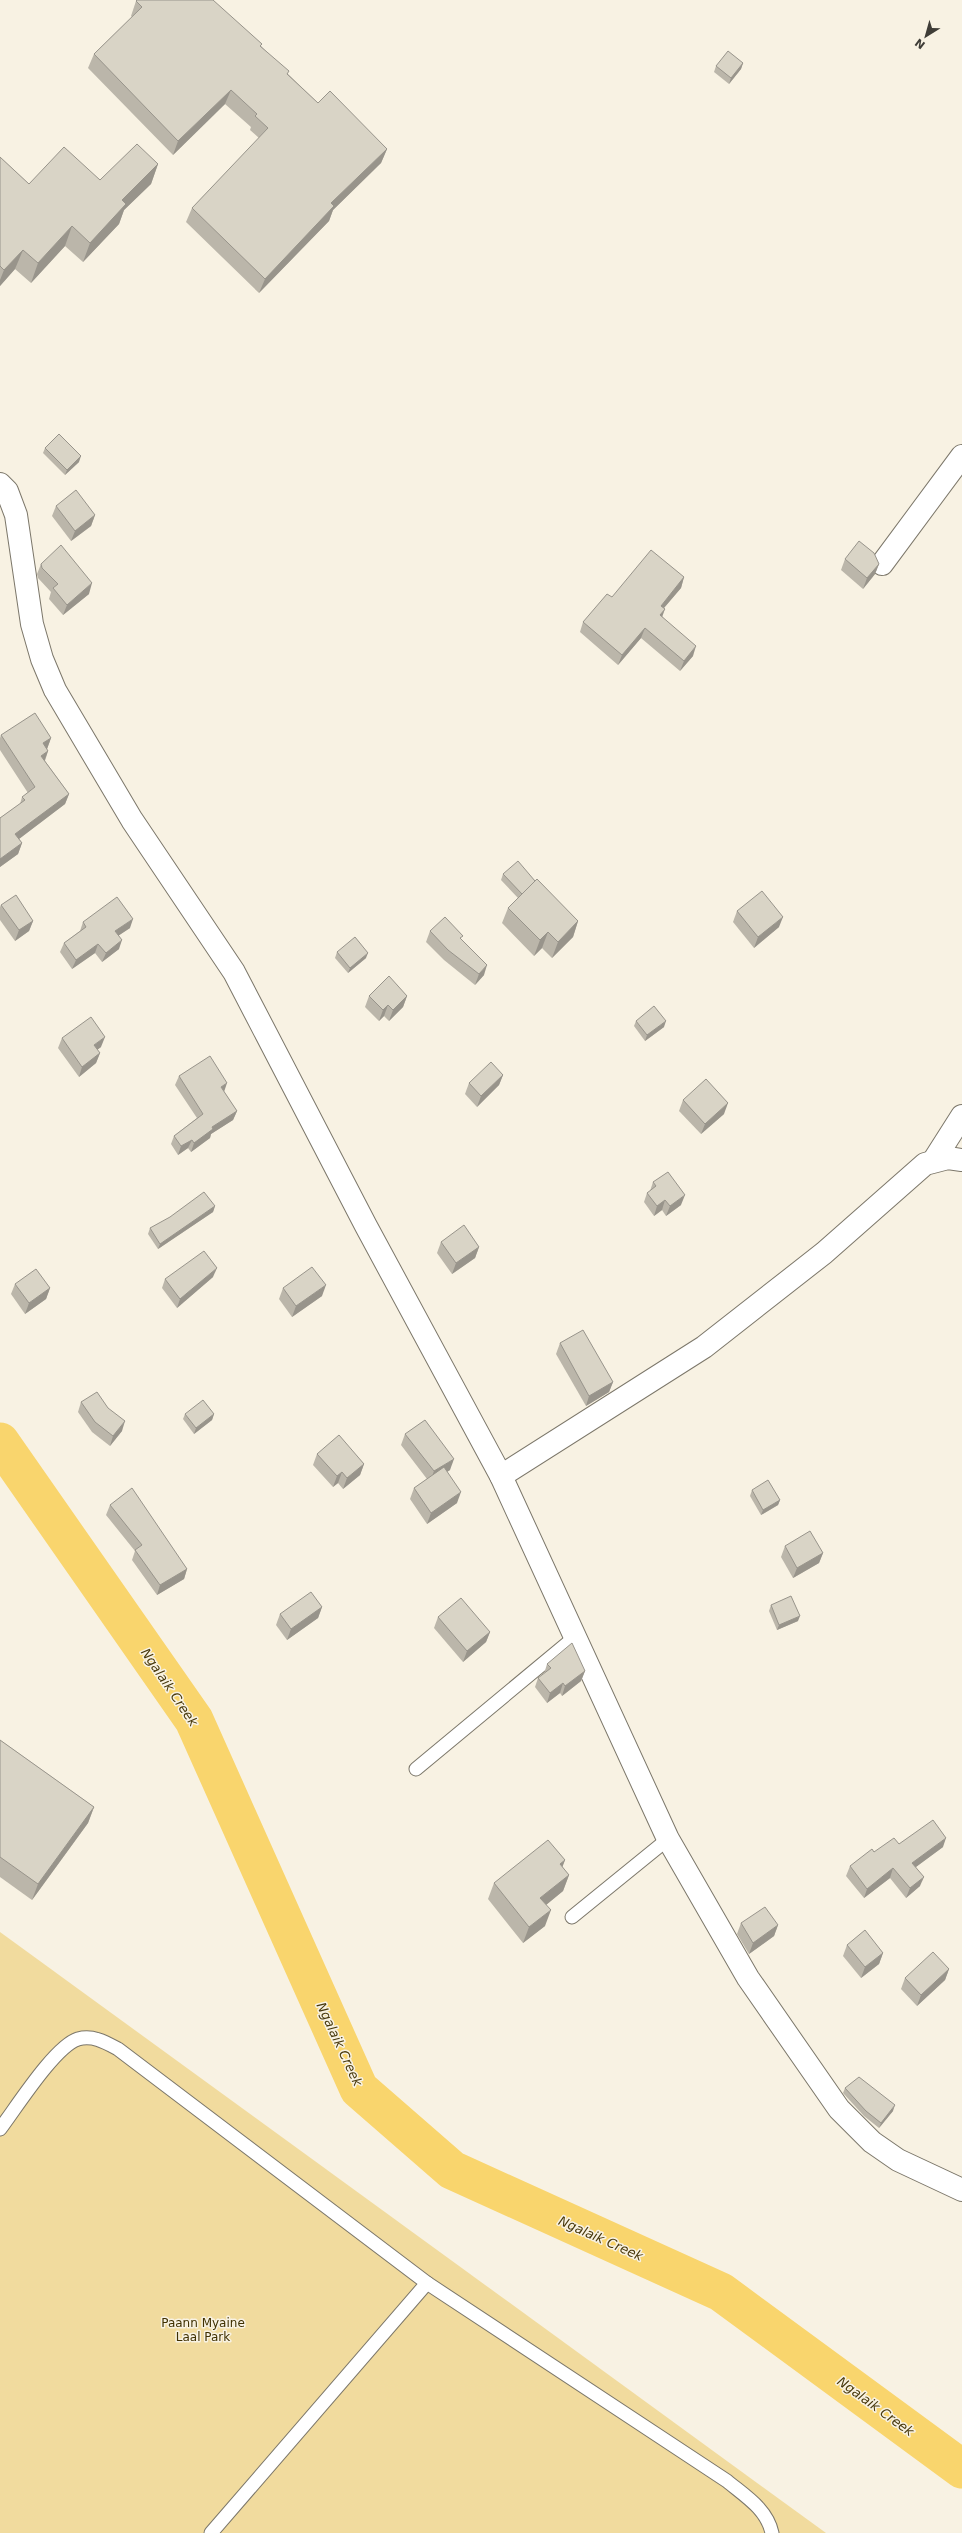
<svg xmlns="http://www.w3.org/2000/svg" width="962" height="2533" font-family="'DejaVu Sans',sans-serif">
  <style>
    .green { fill: #f1db9e }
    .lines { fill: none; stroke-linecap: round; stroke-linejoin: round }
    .river { stroke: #f9d56d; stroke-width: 39 }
    .lane-casing { stroke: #7c776a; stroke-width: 15 }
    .street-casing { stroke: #7c776a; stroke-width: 24 }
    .lane { stroke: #fff; stroke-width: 13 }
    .street { stroke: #fff; stroke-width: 22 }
    .wall { fill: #bbb6aa }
    .shaded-wall { fill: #98948b }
    .building { fill: #d9d4c6; stroke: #98948b }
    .labels { text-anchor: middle; stroke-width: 3; stroke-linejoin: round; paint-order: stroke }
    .park-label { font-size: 12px; fill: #3f3001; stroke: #f8f2e3 }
    .water-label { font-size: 13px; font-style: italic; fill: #48390c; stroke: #f8f2e3 }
  </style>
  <rect width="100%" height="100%" fill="#f8f2e3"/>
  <polygon class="green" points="0,1932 826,2533 0,2533"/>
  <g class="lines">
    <polyline class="river" points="0,1442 194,1720 359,2089 452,2170 721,2292 962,2469"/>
    <g class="lane-casing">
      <g id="lane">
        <polyline points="416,1769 575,1637"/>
        <polyline points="572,1917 668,1839"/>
        <path d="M0 2129C16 2108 55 2046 78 2039 93 2035 105 2042 118 2049L427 2283 727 2481C745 2496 767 2509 772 2533"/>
        <polyline points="211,2533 427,2283"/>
      </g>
    </g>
    <g class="street-casing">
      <g id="street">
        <polyline points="0,484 7,491 16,515 32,624 42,659 55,690 132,820 234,972 366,1226 501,1476 668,1839 748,1978 839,2109 872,2142 898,2160 962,2190"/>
        <polyline points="882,564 962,456"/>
        <polyline points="934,1160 962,1116"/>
        <polyline points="501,1476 704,1347 824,1253 925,1164 948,1158 962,1160"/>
      </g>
    </g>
    <use href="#lane" class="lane"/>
    <use href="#street" class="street"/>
  </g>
  <g class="wall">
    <polygon points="136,1 261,46 288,74 318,103 387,149 381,163 333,210 329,221 259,293 186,222 192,208 259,138 250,130 251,127 225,104 173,155 88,68 94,54 132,17 131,16"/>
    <polygon points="743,63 741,69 729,84 714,72 716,66"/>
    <polygon points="0,157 29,184 100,180 158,164 151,184 124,210 119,224 83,262 65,246 31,283 15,269 0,286"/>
    <polygon points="45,448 79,462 65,475 43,453"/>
    <polygon points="56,506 95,515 91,526 71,541 52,516"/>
    <polygon points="845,559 879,564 875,574 863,589 841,570"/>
    <polygon points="41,564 89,594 63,615 49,599 51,592 38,578 37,574"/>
    <polygon points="684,577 681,588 664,608 662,616 693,656 680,671 641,638 618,665 580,632 583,622 612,597"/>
    <polygon points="1,735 51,738 47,749 48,751 45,761 69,794 65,804 19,839 22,843 18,854 0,867 0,818 20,804 22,797 28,793 0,750 0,738"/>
    <polygon points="503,874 535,881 578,921 573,937 552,958 542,948 534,956 502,923 508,908 518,898 501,880"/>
    <polygon points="1,905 33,921 29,931 15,941 0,920 0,907"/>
    <polygon points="737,911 779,927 754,948 733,922"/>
    <polygon points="83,922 130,928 119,935 119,949 102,962 95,953 72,969 60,952 64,943 80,931"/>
    <polygon points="430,931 461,939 484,975 475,985 444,960 426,942"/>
    <polygon points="337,952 366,958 348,973 335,958"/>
    <polygon points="369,996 407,996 403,1007 389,1021 384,1016 379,1021 365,1007"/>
    <polygon points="636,1021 664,1027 645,1041 634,1026"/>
    <polygon points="62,1038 101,1047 97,1050 100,1053 96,1063 79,1077 58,1048"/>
    <polygon points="503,1075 499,1085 477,1107 465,1094 469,1083"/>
    <polygon points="179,1076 224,1092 237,1111 233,1120 211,1134 210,1138 191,1152 188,1148 178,1155 171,1144 174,1136 197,1118 175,1085"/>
    <polygon points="683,1100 724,1114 701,1134 679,1111"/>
    <polygon points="653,1182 681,1205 666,1216 662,1210 654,1216 644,1202 647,1193 650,1191"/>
    <polygon points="215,1206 213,1212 158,1249 148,1234 150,1228"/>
    <polygon points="441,1242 479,1247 475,1258 452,1274 437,1253"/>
    <polygon points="213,1277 177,1308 162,1288 165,1279"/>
    <polygon points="15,1284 50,1288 46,1299 25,1314 11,1294"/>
    <polygon points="283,1288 322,1296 292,1317 279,1299"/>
    <polygon points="560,1343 613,1382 609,1392 586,1406 556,1354"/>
    <polygon points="81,1402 122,1431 110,1446 92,1432 78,1412"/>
    <polygon points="185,1414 214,1414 212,1420 194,1434 183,1419"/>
    <polygon points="405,1434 450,1470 447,1472 457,1503 427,1524 410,1499 414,1488 427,1479 401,1445"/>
    <polygon points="317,1454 364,1464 360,1475 343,1489 338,1483 333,1487 313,1465"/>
    <polygon points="752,1490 780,1500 778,1505 761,1515 750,1496"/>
    <polygon points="110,1505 187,1569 184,1579 157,1595 132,1560 135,1551 106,1515"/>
    <polygon points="785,1546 823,1553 819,1563 793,1578 781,1557"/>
    <polygon points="771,1605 798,1621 777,1630 769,1611"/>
    <polygon points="322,1607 318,1618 287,1640 276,1625 280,1614"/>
    <polygon points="438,1617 490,1632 486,1642 463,1662 434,1628"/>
    <polygon points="547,1664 585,1671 581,1681 562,1696 560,1693 547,1703 535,1687 538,1678 544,1674"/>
    <polygon points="0,1740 94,1807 88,1823 32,1900 0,1877"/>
    <polygon points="899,1844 943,1847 916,1867 920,1886 906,1898 890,1878 864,1898 846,1876 850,1866 874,1852"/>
    <polygon points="565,1860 562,1867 569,1875 563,1891 546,1905 545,1926 523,1943 488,1899 494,1883"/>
    <polygon points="741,1923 778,1925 774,1936 749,1954 737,1934"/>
    <polygon points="847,1945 883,1953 879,1964 861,1978 843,1956"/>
    <polygon points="949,1969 945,1980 917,2006 901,1989 905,1978"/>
    <polygon points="845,2088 893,2111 879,2128 864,2116 843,2093"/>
  </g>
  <g class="shaded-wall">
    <polygon points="743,63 741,69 729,84 731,78"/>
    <polygon points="231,90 225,104 173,155 178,141"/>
    <polygon points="387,149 381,163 333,210 329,221 259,293 265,279 331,203"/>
    <polygon points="158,164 151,184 124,210 119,224 83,262 90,243 122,200"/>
    <polygon points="72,226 65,246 31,283 38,263"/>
    <polygon points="23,250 15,269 0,286 0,280 4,270"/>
    <polygon points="81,456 79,462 65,475 67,470"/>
    <polygon points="95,515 91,526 71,541 75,531"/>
    <polygon points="879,564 875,574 863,589 867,578"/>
    <polygon points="684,577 681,588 657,616 661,606"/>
    <polygon points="92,583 89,594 63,615 67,605"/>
    <polygon points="665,609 661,620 660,615"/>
    <polygon points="645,628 641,638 618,665 622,655"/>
    <polygon points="696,646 693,656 680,671 684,661"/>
    <polygon points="51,738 47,749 39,754 43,743"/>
    <polygon points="48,751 44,762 41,756"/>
    <polygon points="69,794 65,804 11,845 15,834"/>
    <polygon points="22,843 18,854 0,867 0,859"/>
    <polygon points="783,917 779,927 754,948 758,937"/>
    <polygon points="133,919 130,928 112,940 115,931"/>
    <polygon points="33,921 29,931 15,941 19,930"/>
    <polygon points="578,921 573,937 552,958 558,942"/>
    <polygon points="548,932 542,948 534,956 540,940"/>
    <polygon points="122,940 119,949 102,962 106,953"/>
    <polygon points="98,944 95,953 72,969 76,960"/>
    <polygon points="368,953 366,958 348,973 350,968"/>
    <polygon points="487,965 484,975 475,985 479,974"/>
    <polygon points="407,996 403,1007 389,1021 393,1010"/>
    <polygon points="388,1005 384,1016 379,1021 383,1010"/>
    <polygon points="666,1021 664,1027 645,1041 647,1035"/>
    <polygon points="105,1037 101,1047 90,1055 94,1045"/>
    <polygon points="100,1053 96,1063 79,1077 82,1067"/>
    <polygon points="503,1075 499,1085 477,1107 481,1096"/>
    <polygon points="227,1083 224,1092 221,1087"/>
    <polygon points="728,1103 724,1114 701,1134 705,1124"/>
    <polygon points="237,1111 233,1120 211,1134 210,1138 191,1152 194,1143 212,1127"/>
    <polygon points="192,1140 188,1148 178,1155 181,1146"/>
    <polygon points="685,1195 681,1205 666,1216 670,1206"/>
    <polygon points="665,1200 662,1210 654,1216 657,1206"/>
    <polygon points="215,1206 213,1212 158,1249 160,1244"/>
    <polygon points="479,1247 475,1258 452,1274 456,1263"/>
    <polygon points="217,1268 213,1277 177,1308 180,1299"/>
    <polygon points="326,1285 322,1296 292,1317 296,1306"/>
    <polygon points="50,1288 46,1299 25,1314 29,1303"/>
    <polygon points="613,1382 609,1392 586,1406 589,1396"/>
    <polygon points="214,1414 212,1420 194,1434 196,1428"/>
    <polygon points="125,1421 122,1431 110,1446 113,1436"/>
    <polygon points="454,1459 450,1470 430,1482 434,1471"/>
    <polygon points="364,1464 360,1475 343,1489 347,1478"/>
    <polygon points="342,1472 338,1483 333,1487 337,1476"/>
    <polygon points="461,1492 457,1503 427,1524 431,1513"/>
    <polygon points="780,1500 778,1505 761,1515 763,1510"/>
    <polygon points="823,1553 819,1563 793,1578 797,1568"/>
    <polygon points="187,1569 184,1579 157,1595 160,1585"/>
    <polygon points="322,1607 318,1618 287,1640 291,1629"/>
    <polygon points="800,1616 798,1621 777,1630 779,1625"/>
    <polygon points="490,1632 486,1642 463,1662 467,1651"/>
    <polygon points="585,1671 581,1681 562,1696 565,1686"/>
    <polygon points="563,1683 560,1693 547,1703 550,1693"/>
    <polygon points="94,1807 88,1823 32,1900 38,1884"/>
    <polygon points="946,1838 943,1847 909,1872 912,1863"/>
    <polygon points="565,1860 559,1876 560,1864"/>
    <polygon points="893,1868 890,1878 864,1898 867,1889"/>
    <polygon points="569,1875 563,1891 535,1914 540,1898"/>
    <polygon points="924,1877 920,1886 906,1898 910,1888"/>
    <polygon points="551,1910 545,1926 523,1943 529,1927"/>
    <polygon points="778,1925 774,1936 749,1954 753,1943"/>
    <polygon points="883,1953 879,1964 861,1978 865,1967"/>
    <polygon points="949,1969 945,1980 917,2006 921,1995"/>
    <polygon points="895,2105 893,2111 879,2128 881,2123"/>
  </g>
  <g class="building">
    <polygon points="137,0 213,0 262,44 260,46 289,71 287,74 318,103 330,91 387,149 331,203 334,206 265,279 192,208 268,128 255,116 257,114 231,90 178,141 94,54 142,7 136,1"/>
    <polygon points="728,51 743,63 731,78 716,66"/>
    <polygon points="137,144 158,164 122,200 126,204 90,243 72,226 38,263 23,250 4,270 0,266 0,157 29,184 64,147 100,180"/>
    <polygon points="59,434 81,456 67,470 45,448"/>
    <polygon points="76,490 95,515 75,531 56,506"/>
    <polygon points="859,541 874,553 879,564 867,578 845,559"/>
    <polygon points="61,545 92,583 67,605 53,588 58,584 42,568 41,564"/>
    <polygon points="651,550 684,577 661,606 665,609 660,615 696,646 684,661 645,628 622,655 583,622 607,594 612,597"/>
    <polygon points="35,713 51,738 43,743 48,751 41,756 69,794 15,834 22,843 0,859 0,818 25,800 22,797 35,787 1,735"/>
    <polygon points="518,861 535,881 522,894 503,874"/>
    <polygon points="537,879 578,921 558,942 548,932 540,940 508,908"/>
    <polygon points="762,891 783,917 758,937 737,911"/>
    <polygon points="16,895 33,921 19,930 1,905"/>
    <polygon points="117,897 133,919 115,931 122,940 106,953 98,944 76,960 64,943 86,927 83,922"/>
    <polygon points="445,917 463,936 460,938 487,965 479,974 448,950 430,931"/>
    <polygon points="355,937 368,953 350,968 337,952"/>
    <polygon points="389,976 407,996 393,1010 388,1005 383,1010 369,996"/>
    <polygon points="654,1006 666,1021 647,1035 636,1021"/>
    <polygon points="91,1017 105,1037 94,1045 100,1053 82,1067 62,1038"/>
    <polygon points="210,1056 227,1083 221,1087 237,1111 212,1127 213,1129 194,1143 192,1140 181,1146 174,1136 203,1114 179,1076"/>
    <polygon points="491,1062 503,1075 481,1096 469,1083"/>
    <polygon points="706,1079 728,1103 705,1124 683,1100"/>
    <polygon points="668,1172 685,1195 670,1206 665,1200 657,1206 647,1193 656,1186 653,1182"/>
    <polygon points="204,1192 215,1206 160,1244 150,1228 170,1217"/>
    <polygon points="464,1225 479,1247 456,1263 441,1242"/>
    <polygon points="204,1251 217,1268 180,1299 165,1279"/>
    <polygon points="312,1267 326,1285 296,1306 283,1288"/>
    <polygon points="36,1269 50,1288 29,1303 15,1284"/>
    <polygon points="583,1330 613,1382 589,1396 560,1343"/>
    <polygon points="97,1392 108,1408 125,1421 113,1436 95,1422 81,1402"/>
    <polygon points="203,1400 214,1414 196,1428 185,1414"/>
    <polygon points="425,1420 454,1459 434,1471 405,1434"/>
    <polygon points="339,1435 364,1464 347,1478 342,1472 337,1476 317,1454"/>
    <polygon points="444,1467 461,1492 431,1513 414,1488"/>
    <polygon points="768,1480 780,1500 763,1510 752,1490"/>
    <polygon points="132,1488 187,1569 160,1585 135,1550 142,1545 110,1505"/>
    <polygon points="810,1531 823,1553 797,1568 785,1546"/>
    <polygon points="311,1592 322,1607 291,1629 280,1614"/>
    <polygon points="791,1596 800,1616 779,1625 771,1605"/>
    <polygon points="461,1598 490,1632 467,1651 438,1617"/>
    <polygon points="572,1643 585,1671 565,1686 563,1683 550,1693 538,1678 551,1668 547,1664"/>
    <polygon points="0,1740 94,1807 38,1884 0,1857"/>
    <polygon points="933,1820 946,1838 912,1863 924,1877 910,1888 893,1868 867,1889 850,1866 872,1849 874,1852 894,1838 899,1844"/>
    <polygon points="548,1840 565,1860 560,1864 569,1875 540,1898 551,1910 529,1927 494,1883"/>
    <polygon points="765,1907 778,1925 753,1943 741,1923"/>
    <polygon points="865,1930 883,1953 865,1967 847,1945"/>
    <polygon points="933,1952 949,1969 921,1995 905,1978"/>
    <polygon points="859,2077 895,2105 881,2123 866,2111 845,2088"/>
  </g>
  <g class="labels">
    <g class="park-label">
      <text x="203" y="2327">Paann Myaine<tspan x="203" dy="14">Laal Park</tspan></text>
    </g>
    <g class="water-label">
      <text transform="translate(170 1687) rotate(56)" y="5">Ngalaik Creek</text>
      <text transform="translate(340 2044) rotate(65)" y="5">Ngalaik Creek</text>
      <text transform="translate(601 2238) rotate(24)" y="5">Ngalaik Creek</text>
      <text transform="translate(876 2406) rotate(36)" y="5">Ngalaik Creek</text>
    </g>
  </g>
  <g transform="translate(926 36) rotate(217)" stroke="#f8f2e3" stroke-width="3" paint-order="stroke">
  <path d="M0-3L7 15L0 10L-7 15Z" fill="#3f3d37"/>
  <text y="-6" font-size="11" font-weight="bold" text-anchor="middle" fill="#3f3d37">N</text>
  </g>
</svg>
